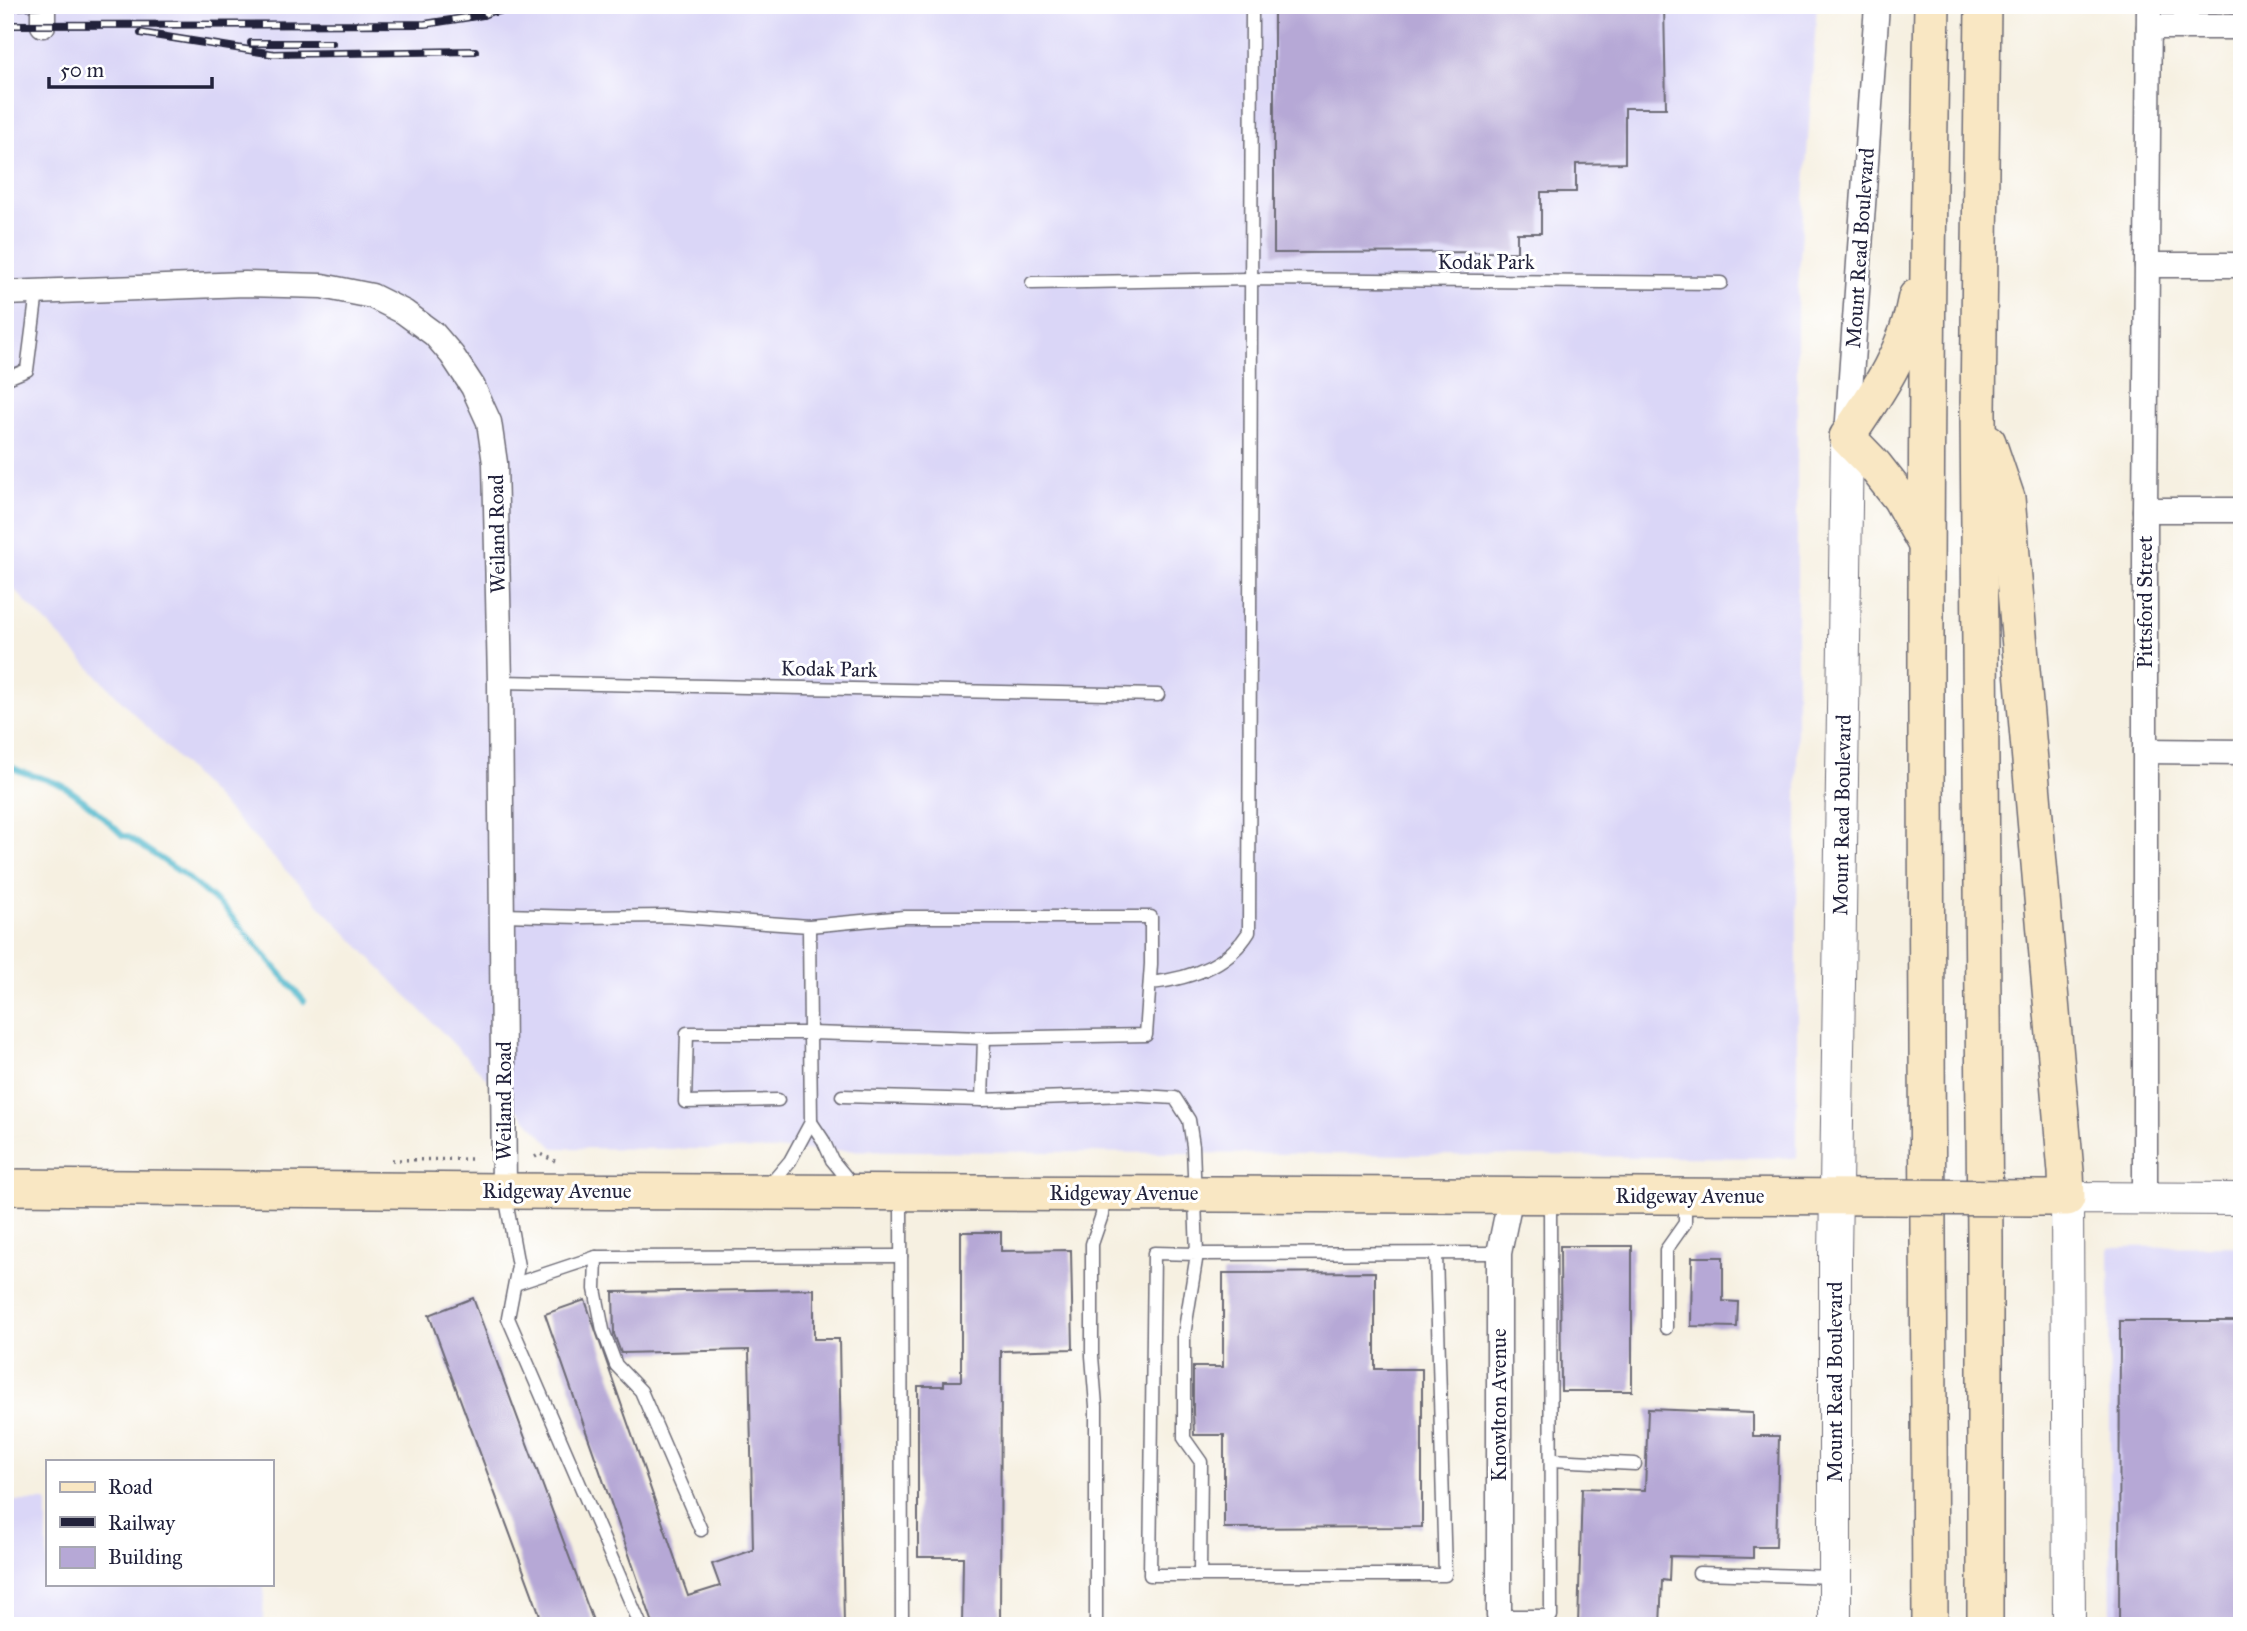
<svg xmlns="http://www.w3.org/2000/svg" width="2247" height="1631" font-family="'IM FELL Great Primer',serif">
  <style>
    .built { fill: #dad6f7 }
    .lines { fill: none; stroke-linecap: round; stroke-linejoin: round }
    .stream { stroke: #4cb6ca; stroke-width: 6 }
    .building { fill: #b6a8d6 }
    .service-casing { stroke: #6c6a75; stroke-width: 15 }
    .minor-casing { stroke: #6c6a75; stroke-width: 27 }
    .tertiary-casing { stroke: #6c6a75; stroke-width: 34 }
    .secondary-casing { stroke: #6c6a75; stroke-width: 38 }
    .path { stroke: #6c6a75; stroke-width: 3.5; stroke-dasharray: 2 5; stroke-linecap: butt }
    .service { stroke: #fff; stroke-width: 12 }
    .minor { stroke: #fff; stroke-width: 24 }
    .tertiary { stroke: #fff; stroke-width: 32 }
    .secondary { stroke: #f9e7c3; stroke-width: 35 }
    .rail-casing { stroke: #22223b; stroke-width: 8 }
    .rail { stroke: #fff; stroke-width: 5; stroke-dasharray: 16; stroke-linecap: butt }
    .secondary-bridge-casing { stroke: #6c6a75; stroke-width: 38; stroke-linecap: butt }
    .secondary-bridge { stroke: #f9e7c3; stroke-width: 35 }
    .labels { text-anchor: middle; stroke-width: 6; stroke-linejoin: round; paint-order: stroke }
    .street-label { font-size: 21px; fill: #22223b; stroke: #fff }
  </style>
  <rect width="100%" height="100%" fill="#fff"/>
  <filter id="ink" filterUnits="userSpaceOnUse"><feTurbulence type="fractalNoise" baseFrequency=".0143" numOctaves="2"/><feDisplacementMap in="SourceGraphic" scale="14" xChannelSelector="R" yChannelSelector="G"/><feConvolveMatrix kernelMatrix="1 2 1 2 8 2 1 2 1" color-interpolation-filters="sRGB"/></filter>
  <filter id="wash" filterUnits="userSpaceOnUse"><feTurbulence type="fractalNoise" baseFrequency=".00686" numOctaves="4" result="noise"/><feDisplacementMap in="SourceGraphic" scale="28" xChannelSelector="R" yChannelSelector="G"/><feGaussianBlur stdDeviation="1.57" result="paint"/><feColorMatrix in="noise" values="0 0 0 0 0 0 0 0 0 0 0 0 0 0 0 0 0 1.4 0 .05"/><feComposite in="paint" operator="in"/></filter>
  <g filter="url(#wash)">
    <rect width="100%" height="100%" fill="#f6f0e1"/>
    <g class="built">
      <polygon points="5,5 1817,5 1797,304 1797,1158 554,1148 5,580"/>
      <polygon points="2242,1246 2242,1626 2111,1626 2109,1247"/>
      <polygon points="5,1501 47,1501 47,1584 264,1584 263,1626 5,1626"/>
    </g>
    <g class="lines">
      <path class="stream" d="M5 763C22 776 46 776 65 787 86 800 106 819 123 836H127L183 874 226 910 304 1001"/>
    </g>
    <g id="blocks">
      <g class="building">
        <polygon points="1274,5 1664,5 1666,108 1625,108 1625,163 1576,164 1576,192 1541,192 1541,233 1517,233 1517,252 1274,253"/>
        <polygon points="961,1232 1001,1232 1001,1251 1071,1250 1073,1349 1001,1351 1000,1626 962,1626 963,1557 918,1557 918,1386 944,1386 944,1381 961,1381"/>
        <polygon points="1560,1246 1632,1246 1632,1391 1561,1391"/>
        <polygon points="1692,1257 1723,1257 1723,1301 1738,1302 1737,1327 1691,1326"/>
        <polygon points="1375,1272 1375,1369 1422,1369 1422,1527 1224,1528 1224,1435 1194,1435 1193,1412 1193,1367 1223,1367 1223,1273"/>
        <polygon points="814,1289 814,1339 839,1339 844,1626 654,1626 545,1314 585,1300 688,1596 720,1586 712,1564 753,1550 749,1350 621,1353 614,1334 613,1292"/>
        <polygon points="473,1298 595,1626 544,1626 429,1315"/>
        <polygon points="2120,1321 2242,1321 2242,1626 2119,1626"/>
        <polygon points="1648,1409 1753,1413 1753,1436 1779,1436 1776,1547 1753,1547 1753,1558 1670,1556 1669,1581 1662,1580 1660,1626 1578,1626 1582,1488 1645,1490"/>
      </g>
    </g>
  </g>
  <g filter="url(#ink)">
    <use href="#blocks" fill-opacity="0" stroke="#6c6a75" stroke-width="2"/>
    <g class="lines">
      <g class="service-casing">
        <g id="service">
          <polyline points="1032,283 1250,279 1721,283"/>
          <polyline points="5,379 27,370 37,292"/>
          <polyline points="500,682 1158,695"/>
          <polyline points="503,915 580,917 667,916 809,926 810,1033 687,1033 685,1102 778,1100"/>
          <polyline points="809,926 904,917 1151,917 1151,964 1146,1035 984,1038"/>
          <path d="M1150 983C1188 979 1228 966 1249 932L1252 5"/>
          <polyline points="842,1096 982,1100"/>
          <polyline points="811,1122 823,1140 832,1160 855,1188"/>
          <polyline points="768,1187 790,1161 811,1122 810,1033 984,1038 982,1100 1127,1095 1175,1098 1189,1120 1193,1146 1197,1254 1499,1253"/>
          <polyline points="505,1195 518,1266 508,1318 641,1626"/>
          <polyline points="901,1196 902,1626"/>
          <polyline points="596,1257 595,1289 603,1330 616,1365 641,1391 701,1530"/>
          <polyline points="515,1284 596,1257 901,1256"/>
          <polyline points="1666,1328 1666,1250 1685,1223 1685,1197"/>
          <polyline points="1551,1460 1635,1464"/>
          <polyline points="1699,1573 1835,1577"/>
          <polyline points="1200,1575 1201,1462 1184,1438 1184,1335 1197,1254 1154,1253 1150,1575 1445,1575 1436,1253"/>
          <polyline points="1499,1616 1551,1616 1550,1199"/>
          <polyline points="1096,1626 1096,1406 1092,1356 1092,1244 1102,1215 1103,1197"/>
        </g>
      </g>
      <g class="minor-casing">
        <g id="minor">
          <polyline points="43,25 43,5"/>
          <polyline points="2149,27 2242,27"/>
          <polyline points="2147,265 2242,265"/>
          <polyline points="5,293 245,284 322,286 372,296 404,312 434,334 452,355 473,387 489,422 495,463 500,682 504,1191"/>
          <polyline points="1847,434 1877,5"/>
          <polyline points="2145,510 2242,510"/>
          <polyline points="2145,751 2242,752"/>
          <polyline points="2145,1198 2145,510 2149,5"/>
          <polyline points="1499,1616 1499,1253 1511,1195"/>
        </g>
      </g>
      <g class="tertiary-casing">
        <g id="tertiary">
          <polyline points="1835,1626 1835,1257 1847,437"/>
          <polyline points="2069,1626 2067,1198 2242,1199"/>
        </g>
      </g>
      <g class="secondary-casing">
        <g id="secondary">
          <polyline points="1983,5 1978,412 1985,1238 1985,1626"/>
          <path d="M1916 297C1907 350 1877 393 1847 437L1875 466 1900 498 1925 543"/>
          <polyline points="1988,442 2007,498 2066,1172 2067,1198 2032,1198"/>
          <polyline points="5,1187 504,1191 1884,1197"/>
          <path d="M1930 1626C1928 1086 1921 545 1932 5"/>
        </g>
      </g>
      <g class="path">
        <polyline points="535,1157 540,1154 555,1161"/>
        <polyline points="392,1160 474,1159"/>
      </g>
      <use href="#service" class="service"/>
      <use href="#minor" class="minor"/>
      <use href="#tertiary" class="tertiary"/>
      <use href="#secondary" class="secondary"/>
      <g class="rail-casing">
        <g id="rail">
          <polyline points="5,8 43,5"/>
          <polyline points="496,12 523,5"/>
          <polyline points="5,25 425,24 483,15 506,5"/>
          <polyline points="141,33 274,54 475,51"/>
          <polyline points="251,43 332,43"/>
        </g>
      </g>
      <use href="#rail" class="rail"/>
      <g class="secondary-bridge-casing">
        <polyline id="secondary-bridge" points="1884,1197 2032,1198"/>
      </g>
      <use href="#secondary-bridge" class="secondary-bridge"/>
    </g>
  </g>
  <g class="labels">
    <g class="street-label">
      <text transform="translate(1860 248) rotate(-86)" y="7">Mount Read Boulevard</text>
      <text x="1486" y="269">Kodak Park</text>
      <text transform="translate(497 534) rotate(-91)" y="7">Weiland Road</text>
      <text transform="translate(2145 602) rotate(-90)" y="7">Pittsford Street</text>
      <text transform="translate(829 669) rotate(1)" y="7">Kodak Park</text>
      <text transform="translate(1842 815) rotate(-89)" y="7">Mount Read Boulevard</text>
      <text transform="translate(504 1101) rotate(-90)" y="7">Weiland Road</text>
      <text x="557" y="1198">Ridgeway Avenue</text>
      <text x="1124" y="1200">Ridgeway Avenue</text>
      <text x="1690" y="1203">Ridgeway Avenue</text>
      <text transform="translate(1835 1382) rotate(-90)" y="7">Mount Read Boulevard</text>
      <text transform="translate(1499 1405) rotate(-90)" y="7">Knowlton Avenue</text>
    </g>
  </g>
  <rect width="2247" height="1631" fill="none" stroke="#fff" stroke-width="28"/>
  <rect x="46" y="1460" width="228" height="126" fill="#ffffff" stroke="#a7a7b1" stroke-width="2"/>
  <rect x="60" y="1482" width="35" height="10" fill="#f9e7c3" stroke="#a7a7b1" stroke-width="2"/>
  <text x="108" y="1494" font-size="21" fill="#22223b">Road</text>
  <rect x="60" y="1517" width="35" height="10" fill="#22223b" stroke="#a7a7b1" stroke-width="2"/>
  <text x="108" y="1530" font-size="21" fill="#22223b">Railway</text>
  <rect x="60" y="1547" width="35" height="21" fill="#b6a8d6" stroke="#a7a7b1" stroke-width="2"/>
  <text x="108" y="1564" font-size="21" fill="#22223b">Building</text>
  <path d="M49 77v10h163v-10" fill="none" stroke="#22223b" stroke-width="3.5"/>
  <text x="60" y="77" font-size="21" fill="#22223b" stroke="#ffffff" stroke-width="5" paint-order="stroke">50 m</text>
</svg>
